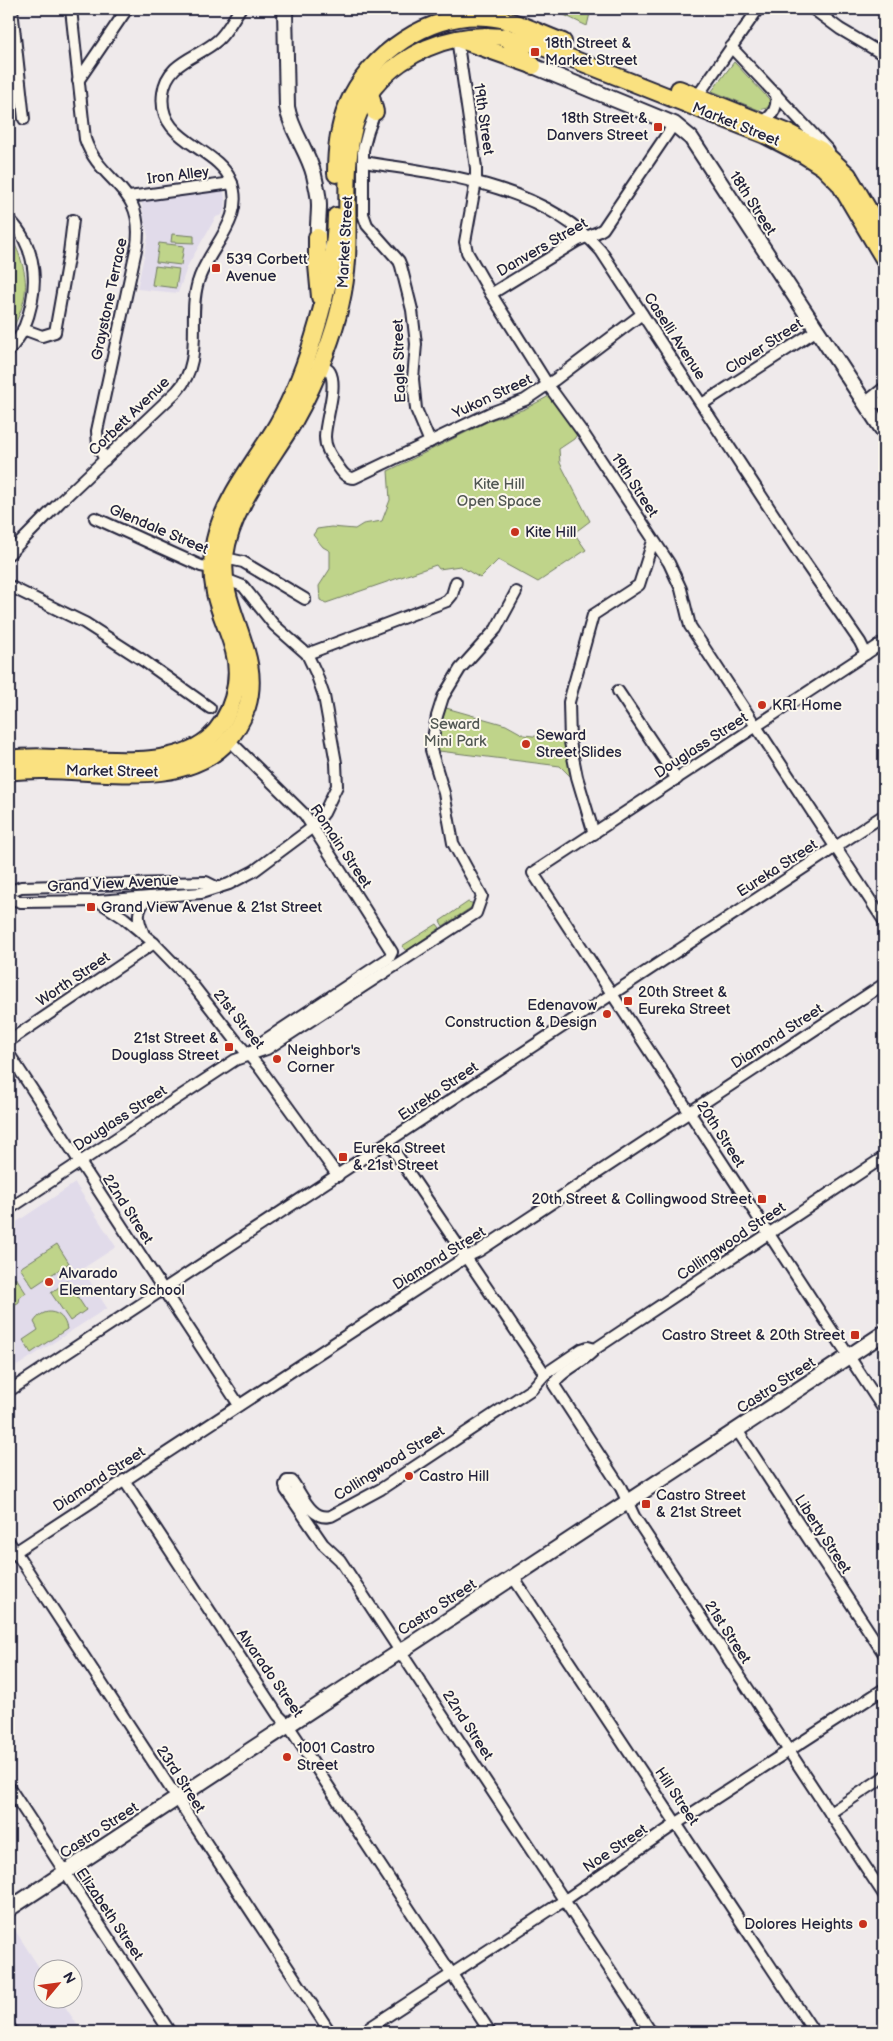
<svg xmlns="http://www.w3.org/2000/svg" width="893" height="2041" font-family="'Balsamiq Sans',sans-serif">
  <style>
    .built { fill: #e1dbea }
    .green { fill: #bfd48a; stroke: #707b62 }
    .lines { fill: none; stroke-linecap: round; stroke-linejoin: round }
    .street-casing { stroke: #22223b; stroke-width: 14 }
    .secondary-casing { stroke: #22223b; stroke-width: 18 }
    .primary-casing { stroke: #22223b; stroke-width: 20 }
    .street { stroke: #fbf7ec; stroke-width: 10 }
    .secondary { stroke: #fbf7ec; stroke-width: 14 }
    .primary { stroke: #fae180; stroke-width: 16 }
    .poi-dot { fill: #c8321e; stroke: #fbf7ec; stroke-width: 2 }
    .labels { text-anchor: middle; stroke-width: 4; stroke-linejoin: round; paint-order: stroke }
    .poi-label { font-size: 15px; fill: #22223b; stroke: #fbf7ec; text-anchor: start }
    .street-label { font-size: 15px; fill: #22223b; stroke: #fbf7ec }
    .park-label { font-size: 15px; fill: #515753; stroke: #fbf7ec }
  </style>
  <rect width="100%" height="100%" fill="#efeaeb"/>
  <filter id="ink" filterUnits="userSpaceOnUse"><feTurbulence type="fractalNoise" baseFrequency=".02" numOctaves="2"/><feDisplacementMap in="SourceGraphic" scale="10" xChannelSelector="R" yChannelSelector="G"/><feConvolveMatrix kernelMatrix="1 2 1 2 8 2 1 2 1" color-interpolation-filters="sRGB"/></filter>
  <g filter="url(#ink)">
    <g class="built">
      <polygon points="223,188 226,205 222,215 216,217 188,265 178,293 137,289 148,237 141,201"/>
      <polygon points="75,1183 116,1247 82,1269 107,1308 17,1366 9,1355 9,1227"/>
      <polygon points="9,1921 42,1972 42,1998 60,1999 82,2032 9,2032"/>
    </g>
    <g class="green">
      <polygon points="558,9 591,9 587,26 558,12"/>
      <polygon points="734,62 769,99 770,104 767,108 759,110 712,91"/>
      <polygon points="172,234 194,236 194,243 171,242"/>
      <path d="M9 236C15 243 18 251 21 260 31 290 23 309 9 336Z"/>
      <polygon points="159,243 184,246 181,265 156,262"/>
      <polygon points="155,266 179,269 176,288 152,285"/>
      <polygon points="549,396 554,399 578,433 574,439 559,449 560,463 590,521 574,533 586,550 538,582 498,560 480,578 460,566 439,569 436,565 326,603 320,600 319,586 330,569 330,551 323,547 313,535 317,529 331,527 355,529 363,524 382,521 390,500 388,471 491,420 525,409"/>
      <polygon points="439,706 506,725 524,735 570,740 577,777 572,778 560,766 431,750"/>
      <polygon points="468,902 475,904 475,905 443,926 440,921"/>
      <polygon points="437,924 440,928 406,951 402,946"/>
      <polygon points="57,1244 69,1263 33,1287 20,1268"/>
      <polygon points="14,1279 17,1279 26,1293 20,1297 19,1302 9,1309 9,1283"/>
      <polygon points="67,1281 86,1310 70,1321 51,1293"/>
      <path d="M50 1312C60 1313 65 1319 67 1329L31 1353 23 1340 38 1330 34 1322C38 1316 43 1312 50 1312Z"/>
    </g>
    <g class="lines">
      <g class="street-casing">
        <g id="street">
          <polyline points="12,9 24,119"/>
          <path d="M71 9 85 139C100 184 145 186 137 245L97 431 98 446 105 460"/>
          <polyline points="813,9 840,29 884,55"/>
          <polyline points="457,38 476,168 476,181 465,242 467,252 491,294 548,385 583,433 669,563 681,589 690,626 884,921"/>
          <polyline points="731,47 829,151"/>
          <polyline points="78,81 127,9"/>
          <polyline points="694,101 758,9"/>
          <polyline points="375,112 368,131 363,150 363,214 367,225 399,261 401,266 412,310 416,344 413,379 416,409 430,442"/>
          <path d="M762 122C774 115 778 107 776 93"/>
          <path d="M363 162C444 174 544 185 601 251L802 558 860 642 866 654"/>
          <polyline points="129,197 232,183"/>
          <path d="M9 219C39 249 39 290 24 328 21 336 14 344 9 351"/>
          <polyline points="491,294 577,241 598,232 603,229 674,124"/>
          <polyline points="23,329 42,336 55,332 69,253 73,220"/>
          <path d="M317 364C322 366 327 367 330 372 338 387 325 420 325 437 325 448 331 456 337 465 342 472 345 478 354 478L490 413 525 400 556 379 642 314"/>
          <polyline points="865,403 884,388"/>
          <polyline points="865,403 884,403"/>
          <polyline points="702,404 817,330"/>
          <polyline points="95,518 201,566 212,568"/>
          <path d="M9 554 60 502 177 391C205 361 187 318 198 282 207 249 247 219 231 181 217 146 156 142 163 93 167 61 198 58 218 40 227 32 233 19 240 9"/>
          <polyline points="225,558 243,562 305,599"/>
          <polyline points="9,586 85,623 144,661 210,708"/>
          <polyline points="884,642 533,873 884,1410"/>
          <polyline points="307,654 447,601 452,595 456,582"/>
          <polyline points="618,691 677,779"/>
          <polyline points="229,740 305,815 392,952 389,958 262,1042 249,1054"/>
          <polyline points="594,834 577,777 570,742 569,702 593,615 639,585 653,541"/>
          <polyline points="9,892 21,887 206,882 218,888"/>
          <polyline points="9,898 21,902 98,901 201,893 229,884 254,871 313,827 324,813 337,786 336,763 324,696 316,673 307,654 274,625 243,586 225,579"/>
          <polyline points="98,901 124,918 154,943 185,975 237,1042 259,1067 338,1176"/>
          <path d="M143 932C137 918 137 911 146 899"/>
          <polyline points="9,1041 154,943"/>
          <polyline points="9,1054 239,1405"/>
          <path d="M388 1142C440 1220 493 1296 545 1374"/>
          <path d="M884 1157 595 1349C586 1362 557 1372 554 1385L621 1488 634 1516 884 1895"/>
          <polyline points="9,1209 235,1060 267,1049 476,913 482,896 453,843 444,793 431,750 437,716 443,697 460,669 496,629 516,592"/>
          <path d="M595 1349 588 1347 582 1349 545 1374 532 1389 381 1489 331 1516C311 1521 302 1494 292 1481H287L285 1485 286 1490 323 1544 340 1560 651 2032"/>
          <polyline points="9,1391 884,815"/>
          <polyline points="737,1430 884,1654"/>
          <polyline points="124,1480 278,1715 288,1725 490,2032"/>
          <polyline points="9,1542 330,2032"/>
          <polyline points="9,1556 466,1257 479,1251 884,984"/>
          <polyline points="513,1577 814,2032"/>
          <polyline points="9,1787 170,2032"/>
          <polyline points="830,1813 884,1777"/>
          <polyline points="363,2032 565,1900 677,1823 884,1689"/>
        </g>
      </g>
      <g class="secondary-casing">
        <g id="secondary">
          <path d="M285 9 287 107C291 131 308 151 314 175 316 185 319 195 319 205 319 220 316 234 319 248"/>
          <polyline points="533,66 674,124 691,138 884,432"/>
          <polyline points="9,1909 884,1333"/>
          <polyline points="9,2030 10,2032"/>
        </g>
      </g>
      <g class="primary-casing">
        <g id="primary">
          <polyline points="505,36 533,66"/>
          <polyline points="461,40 532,65"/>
          <polyline points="679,89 789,133 821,150 848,175 884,236"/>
          <polyline points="370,93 375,112"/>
          <path d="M336 174C336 150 338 128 347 106 368 54 430 12 487 17 514 19 538 33 563 42"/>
          <polyline points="317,237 317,265 320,297"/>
          <path d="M9 759C67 751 162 777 208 739 232 718 242 681 234 651 229 631 219 613 215 593 211 572 211 552 217 532 228 493 257 459 277 425 308 371 335 278 336 216"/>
          <path d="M9 772C74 762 173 795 224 745 235 734 242 721 247 707 264 653 218 609 225 556 231 508 269 463 293 423 306 400 317 377 326 352 337 323 345 292 347 260 351 173 328 93 427 48 463 32 503 33 540 46L765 135 804 155 823 167 839 183 884 259"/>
        </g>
      </g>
      <use href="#street" class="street"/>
      <use href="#secondary" class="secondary"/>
      <use href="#primary" class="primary"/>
    </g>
  </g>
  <g class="poi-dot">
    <rect x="530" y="47" width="10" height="10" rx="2.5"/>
    <rect x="653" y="122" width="10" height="10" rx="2.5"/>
    <rect x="211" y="263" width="10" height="10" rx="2.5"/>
    <circle cx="515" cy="532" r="5"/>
    <circle cx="762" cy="705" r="5"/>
    <circle cx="526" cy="744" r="5"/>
    <rect x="86" y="902" width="10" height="10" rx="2.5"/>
    <rect x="623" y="996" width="10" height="10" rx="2.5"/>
    <circle cx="607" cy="1014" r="5"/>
    <rect x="224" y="1042" width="10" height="10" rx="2.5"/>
    <circle cx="277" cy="1059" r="5"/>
    <rect x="338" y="1152" width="10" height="10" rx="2.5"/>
    <rect x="757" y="1194" width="10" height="10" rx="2.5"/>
    <circle cx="49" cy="1282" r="5"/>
    <rect x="850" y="1330" width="10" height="10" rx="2.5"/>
    <circle cx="409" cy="1476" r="5"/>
    <rect x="641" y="1499" width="10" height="10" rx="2.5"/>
    <circle cx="287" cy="1757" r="5"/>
    <circle cx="863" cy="1924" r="5"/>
  </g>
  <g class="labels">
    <g class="poi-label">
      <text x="545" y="48">18th Street &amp;<tspan x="545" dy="17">Market Street</tspan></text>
      <text x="648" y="123" text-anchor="end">18th Street &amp;<tspan x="648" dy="17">Danvers Street</tspan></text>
      <text x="226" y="264">539 Corbett<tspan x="226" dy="17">Avenue</tspan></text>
      <text x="525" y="537">Kite Hill</text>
      <text x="772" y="710">KRI Home</text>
      <text x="536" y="740">Seward<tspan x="536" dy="17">Street Slides</tspan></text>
      <text x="101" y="912">Grand View Avenue &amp; 21st Street</text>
      <text x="638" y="997">20th Street &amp;<tspan x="638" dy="17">Eureka Street</tspan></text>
      <text x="597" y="1010" text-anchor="end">Edenavow<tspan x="597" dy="17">Construction &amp; Design</tspan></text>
      <text x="219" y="1043" text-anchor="end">21st Street &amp;<tspan x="219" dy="17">Douglass Street</tspan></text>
      <text x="287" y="1055">Neighbor's<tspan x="287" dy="17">Corner</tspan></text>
      <text x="353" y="1153">Eureka Street<tspan x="353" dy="17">&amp; 21st Street</tspan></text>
      <text x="752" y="1204" text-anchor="end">20th Street &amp; Collingwood Street</text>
      <text x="59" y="1278">Alvarado<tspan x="59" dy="17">Elementary School</tspan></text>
      <text x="845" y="1340" text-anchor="end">Castro Street &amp; 20th Street</text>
      <text x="419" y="1481">Castro Hill</text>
      <text x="656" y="1500">Castro Street<tspan x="656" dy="17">&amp; 21st Street</tspan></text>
      <text x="297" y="1753">1001 Castro<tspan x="297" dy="17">Street</tspan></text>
      <text x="853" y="1929" text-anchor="end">Dolores Heights</text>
    </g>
    <g class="street-label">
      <text transform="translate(484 119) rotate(82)" y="5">19th Street</text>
      <text transform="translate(736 124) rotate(22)" y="5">Market Street</text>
      <text transform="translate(178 175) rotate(-7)" y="5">Iron Alley</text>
      <text transform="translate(753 203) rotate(57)" y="5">18th Street</text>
      <text transform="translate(345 242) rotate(-87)" y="5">Market Street</text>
      <text transform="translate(542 247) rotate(-30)" y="5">Danvers Street</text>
      <text transform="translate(109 299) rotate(-78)" y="5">Graystone Terrace</text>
      <text transform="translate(675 336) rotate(57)" y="5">Caselli Avenue</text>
      <text transform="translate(764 346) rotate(-33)" y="5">Clover Street</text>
      <text transform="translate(399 361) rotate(-92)" y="5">Eagle Street</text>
      <text transform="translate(492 396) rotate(-25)" y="5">Yukon Street</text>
      <text transform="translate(129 416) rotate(-44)" y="5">Corbett Avenue</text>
      <text transform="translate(635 485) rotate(57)" y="5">19th Street</text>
      <text transform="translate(159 529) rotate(23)" y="5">Glendale Street</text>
      <text transform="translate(701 745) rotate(-33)" y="5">Douglass Street</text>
      <text transform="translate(112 771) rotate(1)" y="5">Market Street</text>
      <text transform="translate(341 846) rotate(56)" y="5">Romain Street</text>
      <text transform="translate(777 868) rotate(-33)" y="5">Eureka Street</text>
      <text transform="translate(113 883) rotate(-3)" y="5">Grand View Avenue</text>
      <text transform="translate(73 979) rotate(-34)" y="5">Worth Street</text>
      <text transform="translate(239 1019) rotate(51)" y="5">21st Street</text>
      <text transform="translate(777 1036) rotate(-33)" y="5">Diamond Street</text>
      <text transform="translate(438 1091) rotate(-34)" y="5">Eureka Street</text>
      <text transform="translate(120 1118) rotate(-33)" y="5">Douglass Street</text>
      <text transform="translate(721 1134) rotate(57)" y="5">20th Street</text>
      <text transform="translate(128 1209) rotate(57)" y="5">22nd Street</text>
      <text transform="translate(731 1241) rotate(-34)" y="5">Collingwood Street</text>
      <text transform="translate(439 1258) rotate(-32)" y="5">Diamond Street</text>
      <text transform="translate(776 1385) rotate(-33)" y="5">Castro Street</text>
      <text transform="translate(389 1463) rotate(-32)" y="5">Collingwood Street</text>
      <text transform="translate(99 1479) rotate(-33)" y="5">Diamond Street</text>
      <text transform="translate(823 1534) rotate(57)" y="5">Liberty Street</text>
      <text transform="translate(437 1607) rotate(-33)" y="5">Castro Street</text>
      <text transform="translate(728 1632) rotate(57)" y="5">21st Street</text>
      <text transform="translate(270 1673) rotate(55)" y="5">Alvarado Street</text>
      <text transform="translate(468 1725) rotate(57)" y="5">22nd Street</text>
      <text transform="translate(181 1779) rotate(57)" y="5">23rd Street</text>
      <text transform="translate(677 1796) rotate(56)" y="5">Hill Street</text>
      <text transform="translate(99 1830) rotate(-33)" y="5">Castro Street</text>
      <text transform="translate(615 1848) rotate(-34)" y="5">Noe Street</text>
      <text transform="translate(110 1914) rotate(56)" y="5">Elizabeth Street</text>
    </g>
    <g class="park-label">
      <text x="499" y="489">Kite Hill<tspan x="499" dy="17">Open Space</tspan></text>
      <text x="455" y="729">Seward<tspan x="455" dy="17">Mini Park</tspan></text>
    </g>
  </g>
  <rect width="893" height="2041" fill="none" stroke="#fbf7ec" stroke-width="30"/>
  <rect x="15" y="15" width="863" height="2011" fill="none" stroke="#22223b" stroke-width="2" filter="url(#ink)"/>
  <g transform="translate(58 1984) rotate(61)"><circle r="24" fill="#fbf7ec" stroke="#a4a2a5"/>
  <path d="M0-4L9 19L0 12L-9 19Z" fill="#c8321e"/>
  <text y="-8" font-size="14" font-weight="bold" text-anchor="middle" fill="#22223b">N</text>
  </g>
</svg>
